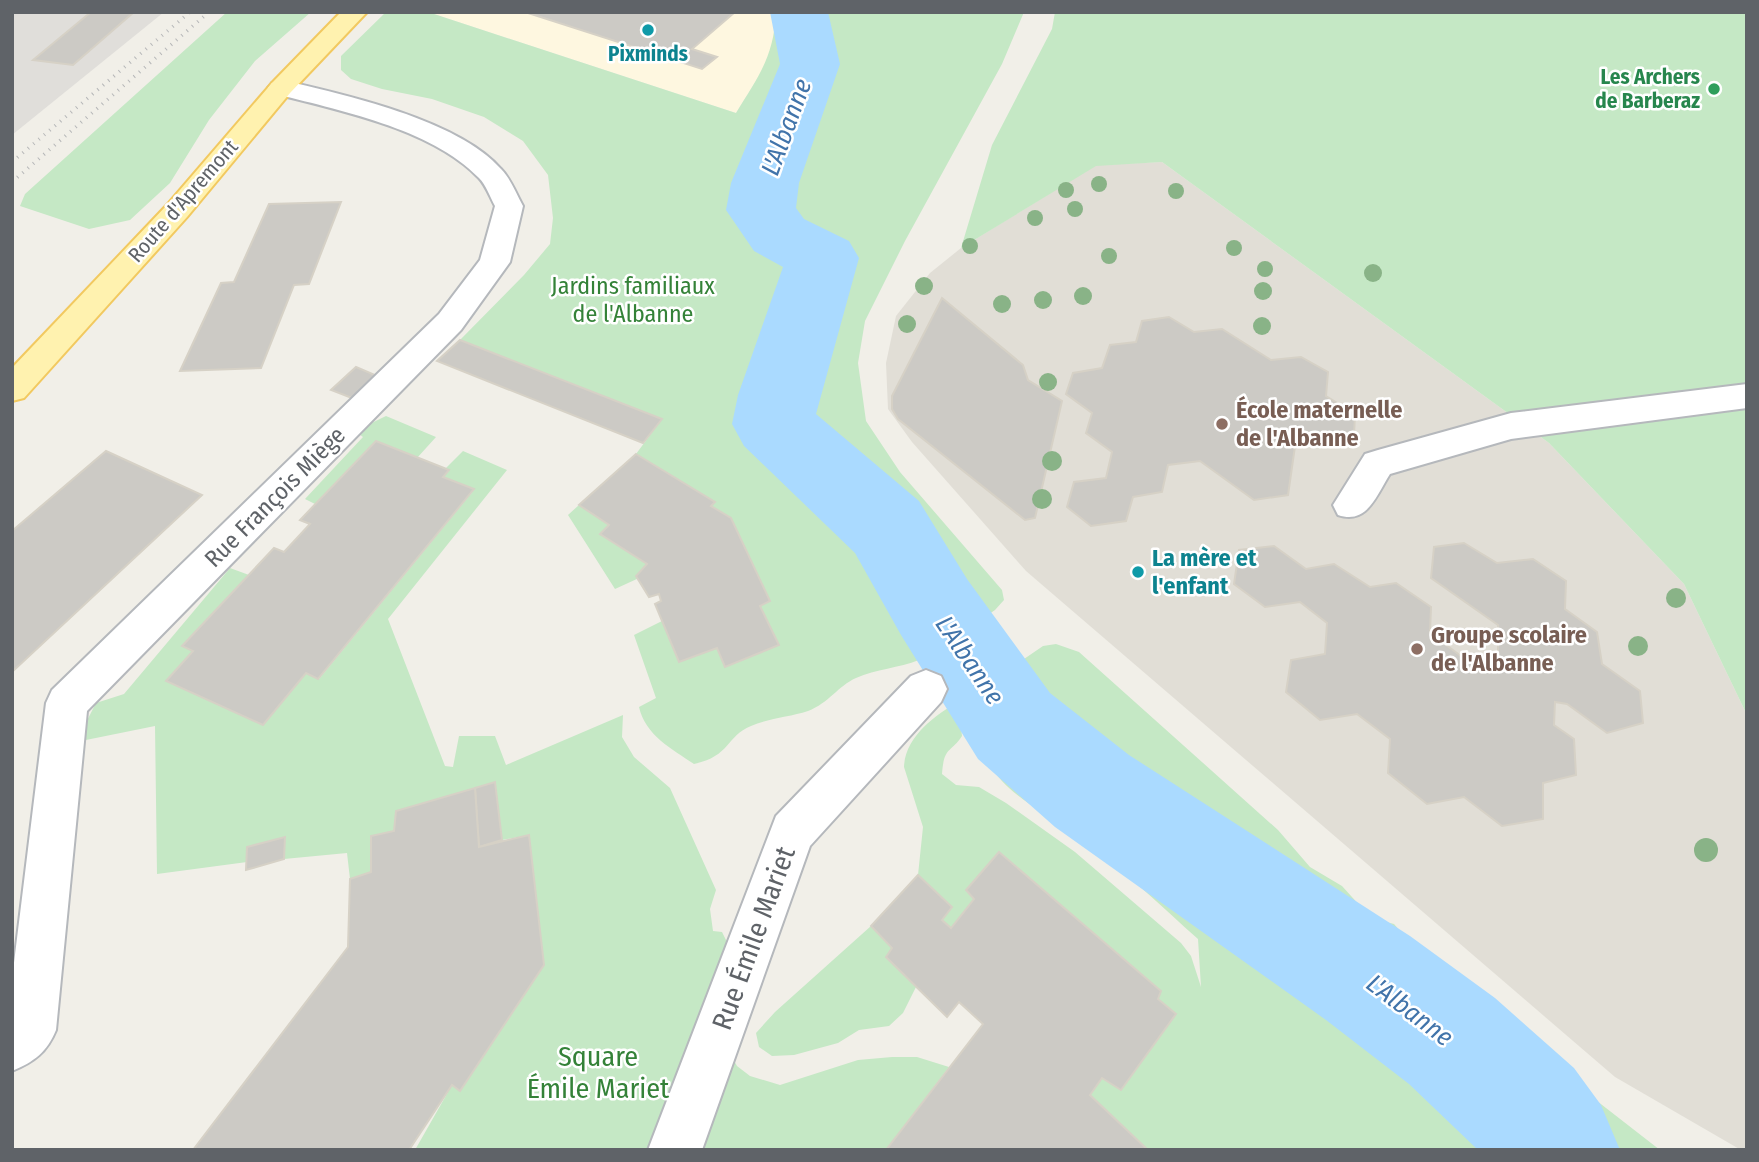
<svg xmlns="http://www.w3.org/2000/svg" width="1759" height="1162" font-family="'Fira Sans Condensed',sans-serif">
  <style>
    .commercial { fill: #fef7e0 }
    .industrial { fill: #e0deda }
    .education { fill: #e1ded6 }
    .green { fill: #c5e8c5 }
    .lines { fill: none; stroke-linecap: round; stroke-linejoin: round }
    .river { fill: #aadaff; fill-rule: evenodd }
    .building { fill: #cccac5; stroke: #d6d1c6; stroke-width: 2 }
    .minor-casing { stroke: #b5b8bc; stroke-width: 4 }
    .major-casing { stroke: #f2c960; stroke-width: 4 }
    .minor { fill: #fff; fill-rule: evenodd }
    .major { fill: #fff2af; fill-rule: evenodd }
    .rail { stroke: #b6b7b8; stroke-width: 3.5; stroke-dasharray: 1 6; stroke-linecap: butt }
    .tree { fill: #89b387 }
    .culture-dot { fill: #0f9aa8; stroke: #fff; stroke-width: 2.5 }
    .leisure-dot { fill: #2e9e5b; stroke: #fff; stroke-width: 2.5 }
    .education-dot { fill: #8d6e63; stroke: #fff; stroke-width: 2.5 }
    .labels { text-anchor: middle; stroke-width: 5; stroke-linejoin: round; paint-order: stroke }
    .far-culture-label { font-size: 21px; font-weight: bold; fill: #0d838f; stroke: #fff }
    .far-leisure-label { font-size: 21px; font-weight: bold; fill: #27864d; stroke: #fff; text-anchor: end }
    .far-street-label { font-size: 21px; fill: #5f6368; stroke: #fff }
    .park-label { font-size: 24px; fill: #348238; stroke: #fff }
    .education-label { font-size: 24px; font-weight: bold; fill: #785e54; stroke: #fff; text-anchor: start }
    .street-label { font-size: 24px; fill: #5f6368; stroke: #fff }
    .culture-label { font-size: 24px; font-weight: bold; fill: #0d838f; stroke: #fff; text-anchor: start }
    .water-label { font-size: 26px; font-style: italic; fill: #4174aa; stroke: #fff }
    .near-street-label { font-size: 28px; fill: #5f6368; stroke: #fff }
    .near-park-label { font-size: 28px; fill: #348238; stroke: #fff }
  </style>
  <rect width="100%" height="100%" fill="#f1efe8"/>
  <polygon class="commercial" points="428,12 776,12 775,36 766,65 736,113"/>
  <polygon class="industrial" points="12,12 164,12 12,135"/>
  <polygon class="education" points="1162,162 1549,443 1684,584 1747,715 1747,1150 1741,1150 1615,1077 1026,571 912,442 888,409 886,363 896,316 930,273 961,248 1096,165"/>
  <g class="green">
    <polygon points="227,12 311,12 255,61 209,120 170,183 130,220 89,229 20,206 25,194"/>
    <path d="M386 12H428L736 113C758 77 774 57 776 12H1024L1002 64 905 241 865 321 858 363 866 421 900 472 1002 590 1004 600 995 610C971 626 946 649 919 660 899 668 876 669 856 678 838 686 829 703 808 711 790 717 769 718 751 726 726 736 731 756 694 764 672 749 645 735 639 707L656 698 634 635 662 621 679 662 717 648 726 667 779 645 760 606 770 601 731 518 711 506 714 502 636 454 662 419 460 340 524 275 550 244 553 218 548 175 523 141 484 117 432 99 382 89 351 79 341 70V56Z"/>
    <polygon points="1055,12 1747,12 1747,715 1684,584 1549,443 1162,162 1096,166 961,248 992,145 1052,29"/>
    <polygon points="386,416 436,437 417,458 376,441 315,504 305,499 363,437 355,431"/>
    <polygon points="463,451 507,470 388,619 445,766 453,767 459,736 495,736 506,765 623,715 622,737 634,757 670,788 716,890 710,909 713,931 722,932 729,946 728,1050 737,1066 750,1076 780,1085 858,1060 892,1057 917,1057 949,1067 886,1150 415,1150 452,1085 460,1091 544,965 529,835 502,840 495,782 396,811 394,831 371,836 371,872 350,879 347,853 284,859 246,870 247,862 157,874 155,726 76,742 96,703 124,694 230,568 249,575 183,646 193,651 166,681 263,725 306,673 319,679 474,490 443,477 449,471 445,469"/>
    <polygon points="579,505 609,525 601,535 647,564 637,576 639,578 615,589 568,515"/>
    <path d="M1056 644 1079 652 1278 830 1310 867 1342 886 1371 918 1394 924 1430 965 1489 1017 1505 1024 1561 1073 1660 1150H1148L1090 1095 1102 1078 1122 1089 1176 1014 1158 999 1161 991 999 852 968 891 974 899 951 928 942 920 952 907 918 875 923 827 904 767C905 737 935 715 958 702L962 736C950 754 944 746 942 774L956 785 979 787 1006 803 1075 852 1181 943 1191 956 1201 987 1198 939C1162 907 1126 872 1088 843 1020 793 981 792 970 696L1043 646Z"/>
    <polygon points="871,926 892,948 886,957 916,987 903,1013 889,1026 859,1030 838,1043 794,1055 772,1056 759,1047 756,1033 775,1012"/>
  </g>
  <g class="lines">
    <polygon class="river" points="770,12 828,12 840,64 799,183 796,208 804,219 849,241 859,258 816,414 919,501 967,579 1050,693 1129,755 1410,936 1495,998 1574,1068 1601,1105 1620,1150 1478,1150 1409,1084 1326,1020 1055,827 978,759 901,635 855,553 744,446 732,424 738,395 783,267 754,251 726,210 731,183 780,64"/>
  </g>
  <g class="building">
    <polygon points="91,12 134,12 73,65 33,60"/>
    <polygon points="525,12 735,12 692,49 717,57 702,69"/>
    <polygon points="341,202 309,284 294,285 261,368 180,371 221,283 234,282 269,204"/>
    <polygon points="942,298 1023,365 1028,380 1062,401 1035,518 1025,520 898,419 892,409 892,396"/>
    <polygon points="1169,317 1194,332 1222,329 1271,360 1301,357 1328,372 1326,396 1355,414 1354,435 1295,446 1288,495 1254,500 1200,461 1168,465 1162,492 1133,497 1126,521 1091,526 1067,507 1074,482 1106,478 1112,452 1086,433 1092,413 1066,394 1073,373 1102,368 1110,345 1136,342 1142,321"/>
    <polygon points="460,340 662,419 643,443 437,361"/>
    <polygon points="356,367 375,375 352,398 331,390"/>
    <polygon points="376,441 449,470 443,477 474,489 318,679 306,673 263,725 166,681 193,651 182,646 274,548 284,552 310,524 300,520"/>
    <polygon points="106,451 202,495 12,672 12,531"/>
    <polygon points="636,454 715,502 711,506 731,518 770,601 760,606 779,645 725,667 717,648 679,662 655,604 661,601 659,594 649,597 636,576 647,564 600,534 609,525 579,505"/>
    <polygon points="1464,543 1497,563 1533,559 1566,581 1565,609 1597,632 1602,664 1640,691 1643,723 1607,733 1567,704 1555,702 1554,725 1574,739 1576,775 1543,783 1543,819 1502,826 1464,797 1427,804 1388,773 1390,739 1357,714 1320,720 1286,692 1291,660 1325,654 1327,623 1300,602 1265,607 1234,584 1239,550 1274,546 1306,569 1334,564 1370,587 1396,583 1431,607 1430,633 1465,659 1498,655 1498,625 1431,578 1434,547"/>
    <polygon points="495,782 502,840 479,847 475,788"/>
    <polygon points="475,788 479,847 529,835 544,965 460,1091 452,1085 409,1150 193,1150 348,947 350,879 371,872 371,836 394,831 396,811"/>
    <polygon points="285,837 284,859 246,870 247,847"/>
    <polygon points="999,852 1161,991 1158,999 1176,1014 1121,1090 1102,1078 1090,1095 1148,1150 886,1150 983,1024 959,1002 947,1017 886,957 892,948 871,926 918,875 952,907 942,920 951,928 974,899 966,890"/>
  </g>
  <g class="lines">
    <g class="minor-casing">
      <g id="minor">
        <path d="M281 80C343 94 459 120 501 169 511 179 516 194 523 206L510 262 461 330 87 711 56 1030C47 1052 34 1062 12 1071V979L46 703 52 690 439 314 480 260 495 206C490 197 486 185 479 178 431 128 337 110 272 93L268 88 272 83Z"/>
        <path d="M1747 384V408L1511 439 1390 474C1376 496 1367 525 1338 515L1333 505 1365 454 1378 450 1511 413Z"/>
        <polygon points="926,670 941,676 947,689 941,702 810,846 702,1150 648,1150 776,816 911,676"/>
      </g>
    </g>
    <g class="major-casing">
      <polygon id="major" points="341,12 367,12 290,93 187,217 24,398 12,401 12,368 167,205 272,83"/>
    </g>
    <use href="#minor" class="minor"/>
    <use href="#major" class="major"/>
    <g class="rail">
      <polyline points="12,162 190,12"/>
      <polyline points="12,182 209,12"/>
    </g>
  </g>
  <g class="tree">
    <circle cx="1099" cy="184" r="8"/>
    <circle cx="1066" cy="190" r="8"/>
    <circle cx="1176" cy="191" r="8"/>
    <circle cx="1075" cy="209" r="8"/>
    <circle cx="1035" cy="218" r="8"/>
    <circle cx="970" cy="246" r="8"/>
    <circle cx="1234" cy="248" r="8"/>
    <circle cx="1109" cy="256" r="8"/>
    <circle cx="1265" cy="269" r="8"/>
    <circle cx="1373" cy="273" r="9"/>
    <circle cx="924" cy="286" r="9"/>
    <circle cx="1263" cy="291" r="9"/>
    <circle cx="1083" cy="296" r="9"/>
    <circle cx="1043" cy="300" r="9"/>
    <circle cx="1002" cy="304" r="9"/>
    <circle cx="907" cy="324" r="9"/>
    <circle cx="1262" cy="326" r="9"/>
    <circle cx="1048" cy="382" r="9"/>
    <circle cx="1052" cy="461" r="10"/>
    <circle cx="1042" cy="499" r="10"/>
    <circle cx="1676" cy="598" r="10"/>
    <circle cx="1638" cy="646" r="10"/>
    <circle cx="1706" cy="850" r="12"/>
  </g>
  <g class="culture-dot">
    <circle cx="648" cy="30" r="7"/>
    <circle cx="1138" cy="572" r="7"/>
  </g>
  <circle class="leisure-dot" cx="1714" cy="89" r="7"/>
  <g class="education-dot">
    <circle cx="1222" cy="424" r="7"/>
    <circle cx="1417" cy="649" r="7"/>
  </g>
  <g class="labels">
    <g class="far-culture-label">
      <text x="648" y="61">Pixminds</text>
    </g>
    <g class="far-leisure-label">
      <text x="1700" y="84">Les Archers<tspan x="1700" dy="24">de Barberaz</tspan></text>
    </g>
    <g class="far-street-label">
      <text transform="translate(183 201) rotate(-49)" y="7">Route d'Apremont</text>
    </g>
    <g class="park-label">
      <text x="633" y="294">Jardins familiaux<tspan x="633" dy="28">de l'Albanne</tspan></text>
    </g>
    <g class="education-label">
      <text x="1236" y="418">École maternelle<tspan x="1236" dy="28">de l'Albanne</tspan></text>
      <text x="1431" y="643">Groupe scolaire<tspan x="1431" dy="28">de l'Albanne</tspan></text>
    </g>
    <g class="street-label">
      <text transform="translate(275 497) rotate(-45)" y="8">Rue François Miège</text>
    </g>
    <g class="culture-label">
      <text x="1152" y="566">La mère et<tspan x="1152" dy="28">l'enfant</tspan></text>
    </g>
    <g class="water-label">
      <text transform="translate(786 127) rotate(-70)" y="9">L'Albanne</text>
      <text transform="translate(970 660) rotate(56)" y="9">L'Albanne</text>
      <text transform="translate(1410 1010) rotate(37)" y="9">L'Albanne</text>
    </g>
    <g class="near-street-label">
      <text transform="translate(753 938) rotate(-70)" y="10">Rue Émile Mariet</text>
    </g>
    <g class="near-park-label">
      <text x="598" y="1066">Square<tspan x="598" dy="32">Émile Mariet</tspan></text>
    </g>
  </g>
  <rect width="1759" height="1162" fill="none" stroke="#5f6368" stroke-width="28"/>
</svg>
